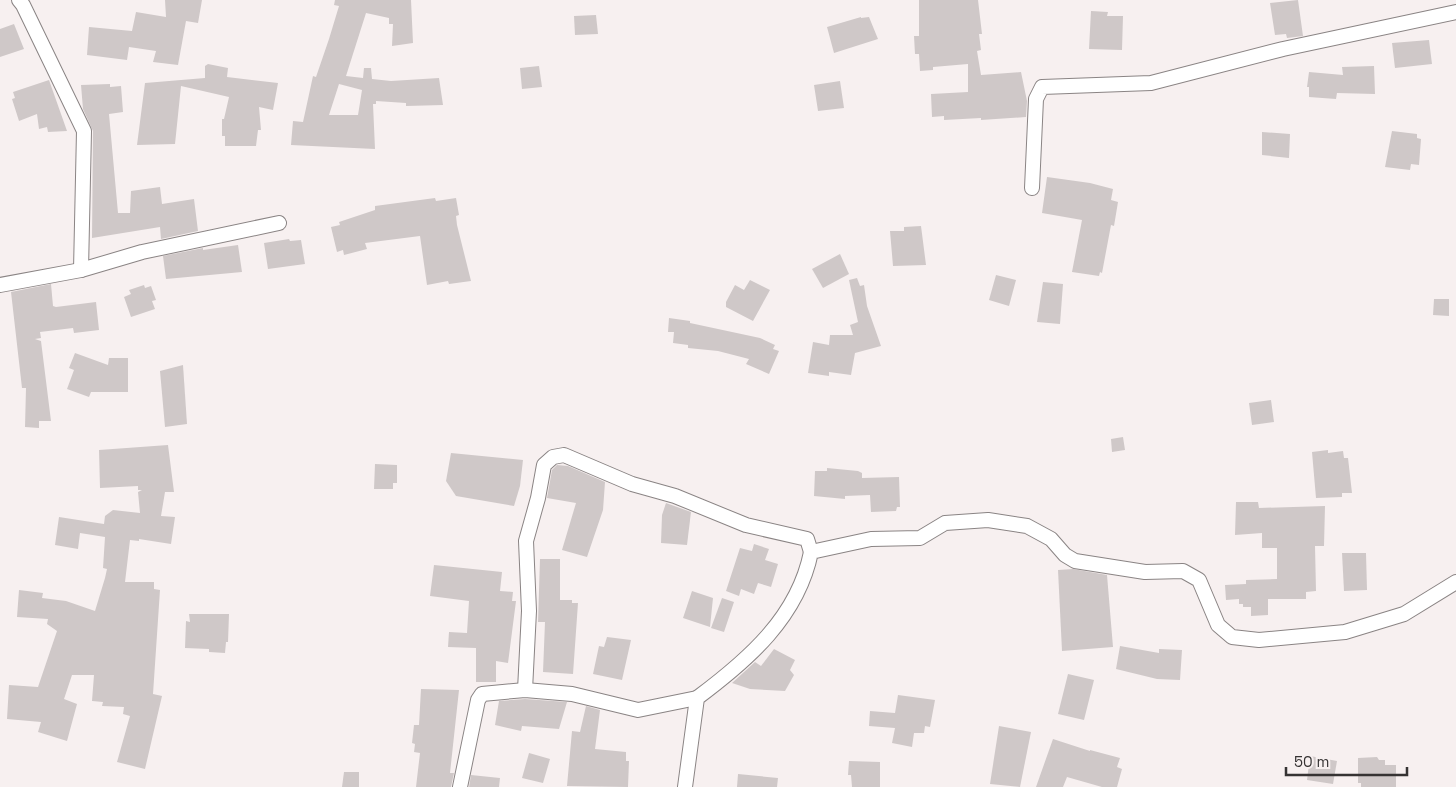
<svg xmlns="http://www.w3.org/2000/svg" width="1456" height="787" font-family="'Space Grotesk',sans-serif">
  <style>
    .building { fill: #cfc8c8; fill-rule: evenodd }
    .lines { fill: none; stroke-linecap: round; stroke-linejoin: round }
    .minor-casing { stroke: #8a8484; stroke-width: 16 }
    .minor { stroke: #fff; stroke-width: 14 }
  </style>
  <rect width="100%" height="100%" fill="#f7f0f0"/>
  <g class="building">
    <polygon points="165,0 202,0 198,23 186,21 178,65 153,62 156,51 129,47 127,60 87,55 89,27 132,31 136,12 166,17"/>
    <path d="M335 0H411L413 43 392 46 393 24H389V18L366 13 346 76 363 78 364 68H371L372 79 391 81 439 78 443 105 406 106V103L376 101V104H373L375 149 291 145 293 121 303 122 313 76 316 77 329 39 339 6 334 5ZM339 84 362 90 358 115H329Z"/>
    <polygon points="919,0 978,0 982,34 979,34 981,50 977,51 981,75 1021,72 1027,101 1026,117 981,120 981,118 944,120 944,116 932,117 931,94 968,92 968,64 933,67 933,70 920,71 919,54 915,54 914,36 919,36"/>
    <polygon points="1298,0 1303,36 1287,38 1286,34 1275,35 1270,3"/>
    <polygon points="1091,11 1108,12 1107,16 1123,16 1122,50 1089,49"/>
    <polygon points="596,15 598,34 575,35 574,16"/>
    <polygon points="861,17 861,18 869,17 878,39 834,53 827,27"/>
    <polygon points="14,24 24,49 0,57 0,29"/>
    <polygon points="1429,40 1432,64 1395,68 1392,43"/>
    <polygon points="208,64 228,68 227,77 278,83 273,110 259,107 261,130 258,130 256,146 225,146 225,136 222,136 222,119 224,119 229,97 181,86 175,144 137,145 145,83 205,78 205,66"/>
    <polygon points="539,66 542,87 522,89 520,68"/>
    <polygon points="1374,66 1375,94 1337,93 1336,99 1309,97 1309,87 1307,87 1309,72 1343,75 1342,67"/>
    <polygon points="49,80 67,131 48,132 47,127 39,129 37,114 19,121 12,99 15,98 13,92"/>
    <polygon points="840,81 844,108 818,111 814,85"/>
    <polygon points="110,84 110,87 121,86 123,112 109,114 118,213 130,213 131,191 160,187 162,204 194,199 198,231 161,239 160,227 92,238 93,131 83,109 81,85"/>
    <polygon points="1392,131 1417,134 1417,138 1421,139 1419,165 1411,164 1410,170 1385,167"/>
    <polygon points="1262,132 1290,134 1289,158 1262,155"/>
    <polygon points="1047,177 1090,183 1113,189 1111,200 1118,202 1114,226 1111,225 1102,273 1100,272 1099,276 1072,272 1082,220 1042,213"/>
    <polygon points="435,198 436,201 456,198 459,215 456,216 457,225 471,281 449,284 448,281 427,285 420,236 365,243 367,249 344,255 343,250 337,252 331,227 340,225 339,222 375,210 375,206"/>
    <polygon points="921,226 926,265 893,266 890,231 904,231 904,227"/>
    <polygon points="289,239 290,241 301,240 305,264 268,269 264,243"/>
    <polygon points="238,245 242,272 166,279 163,256 203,248 203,250"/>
    <polygon points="840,254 849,274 823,288 812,269"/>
    <polygon points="996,275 1016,280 1009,306 989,300"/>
    <polygon points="857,278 860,286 864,285 867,306 881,346 855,353 851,375 829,372 829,376 808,373 813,342 829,345 830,335 853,335 850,325 858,322 849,280"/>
    <polygon points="750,280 770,290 753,321 726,307 726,302 735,285 744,290"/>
    <polygon points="1043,282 1063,284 1060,324 1037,322"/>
    <polygon points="51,284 53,306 56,307 96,302 99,330 74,333 73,328 40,332 41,338 35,339 41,341 51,421 39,421 39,428 25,427 26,388 22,388 11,292"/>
    <polygon points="144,285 145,288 151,286 156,300 152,301 155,309 131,317 124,297 131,294 129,290"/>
    <polygon points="1434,299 1449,299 1449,316 1433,315"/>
    <polygon points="669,318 690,321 690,323 760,338 775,345 773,349 779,351 769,374 746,364 749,359 718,351 688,348 688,345 673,343 674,332 668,332"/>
    <polygon points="75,353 108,365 109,358 128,358 128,392 91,392 89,397 67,389 74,370 69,368"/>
    <polygon points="183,365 187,424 165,427 160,371"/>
    <polygon points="1271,400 1274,422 1252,425 1249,403"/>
    <polygon points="1123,437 1125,450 1112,452 1111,439"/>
    <polygon points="168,445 174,492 165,492 161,516 175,517 171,544 139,539 139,541 130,540 125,582 154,582 154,589 160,590 153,694 162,696 145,769 117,762 130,716 123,714 124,707 102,706 103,702 92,701 94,675 72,675 64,699 77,704 67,741 38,732 41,722 7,719 9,685 38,687 57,631 47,624 48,619 17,617 19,590 43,593 42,598 66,601 95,611 105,578 107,569 103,568 105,537 80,533 78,549 55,545 59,517 104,524 105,516 113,510 140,513 138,492 142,490 138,490 138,486 100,488 99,450"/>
    <polygon points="1328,450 1328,453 1343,451 1344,458 1348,458 1352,493 1342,493 1342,497 1316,498 1312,452"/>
    <polygon points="451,453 523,460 520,486 514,506 456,496 446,481"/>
    <polygon points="375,464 397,465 397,483 393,483 393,489 374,489"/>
    <polygon points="557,465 568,466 605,482 603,510 587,557 562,550 576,503 547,498 552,470"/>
    <polygon points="827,468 858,471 862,473 862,478 899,477 900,507 897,507 896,511 871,512 870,495 845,496 845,499 814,496 815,471 827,471"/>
    <polygon points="1236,502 1258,502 1259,508 1325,506 1324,546 1315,546 1316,591 1306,592 1306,599 1268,599 1268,615 1251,616 1251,607 1243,607 1243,604 1239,604 1239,599 1226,600 1225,585 1246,584 1246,580 1277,579 1277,548 1262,548 1262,533 1235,535"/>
    <polygon points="666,503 691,512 687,545 661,543 662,515"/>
    <polygon points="754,544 769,549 765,560 778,564 771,587 758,583 754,594 741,589 739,596 726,591 740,548 752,551"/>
    <polygon points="1342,553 1366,553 1367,590 1344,591"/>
    <polygon points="540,559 560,559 560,600 572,600 572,603 578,603 573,674 543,672 545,622 538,622"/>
    <polygon points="434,565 502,572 500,591 513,592 512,601 516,601 508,663 496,661 496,682 476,682 476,648 448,647 449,632 467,633 469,601 430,596"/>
    <polygon points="1073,569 1107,575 1113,647 1062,651 1058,570"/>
    <polygon points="692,591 713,598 710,627 683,618"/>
    <polygon points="722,598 734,602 724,632 711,628"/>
    <polygon points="189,614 229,614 228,642 226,642 225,653 209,652 209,649 185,648 186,621 190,622"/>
    <polygon points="607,637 631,640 622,680 593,674 599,646 604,647"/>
    <polygon points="1120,646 1159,653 1159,649 1182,650 1180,680 1157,679 1116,669"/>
    <polygon points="774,649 795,660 790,670 794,675 785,691 750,689 732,683 755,662 761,666"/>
    <polygon points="1068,674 1094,680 1084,720 1058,714"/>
    <polygon points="421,689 459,690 450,773 454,773 451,787 416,787 420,753 414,752 415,744 412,743 414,725 419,725"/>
    <polygon points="898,695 935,700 930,727 925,726 924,733 914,733 912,747 892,743 895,728 869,726 870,711 895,713"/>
    <polygon points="525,699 567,702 559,729 522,726 521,731 495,725 499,701"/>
    <polygon points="586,706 600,710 595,749 626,752 626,761 629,761 628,787 567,786 572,731 580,732"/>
    <polygon points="999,726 1031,732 1020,787 990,784"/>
    <polygon points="1053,739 1090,751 1090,750 1120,758 1117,767 1122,769 1117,787 1102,787 1067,777 1063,787 1036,787"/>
    <polygon points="529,753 550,759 543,783 522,778"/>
    <polygon points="1310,756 1337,761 1333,784 1307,780"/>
    <polygon points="1377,757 1379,760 1385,760 1385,765 1396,765 1396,787 1361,787 1361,783 1358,783 1358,758"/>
    <polygon points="849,761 880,762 880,787 852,787 851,775 848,775"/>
    <polygon points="344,772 359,772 359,787 342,787"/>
    <polygon points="738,774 778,778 777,787 737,787"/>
    <polygon points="471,775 500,778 499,787 469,787"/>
  </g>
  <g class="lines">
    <g class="minor-casing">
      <g id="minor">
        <polyline points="19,0 23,5 84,131 81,270"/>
        <polyline points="1032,188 1036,99 1042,87 1151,83 1283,49 1456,12"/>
        <polyline points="0,285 81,270 142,252 279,223"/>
        <polyline points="525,690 529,611 526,541 538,498 544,465 553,457 564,455 632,484 675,496 746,525 807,539 811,552"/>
        <polyline points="460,787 478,700 482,694 525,690 572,694 638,710 697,698"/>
        <path d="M685 787 697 698C748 660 798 617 811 552L871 539 920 538 945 523 988 520 1027 526 1051 539 1065 555 1075 561 1145 572 1183 571 1199 580 1218 625 1232 637 1259 640 1345 632 1404 614 1456 582"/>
      </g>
    </g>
    <use href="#minor" class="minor"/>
  </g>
  <path d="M1286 767v8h121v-8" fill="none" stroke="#363333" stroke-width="2.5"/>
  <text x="1294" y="767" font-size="15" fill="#363333" stroke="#f7f0f0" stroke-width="4" paint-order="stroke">50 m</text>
</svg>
